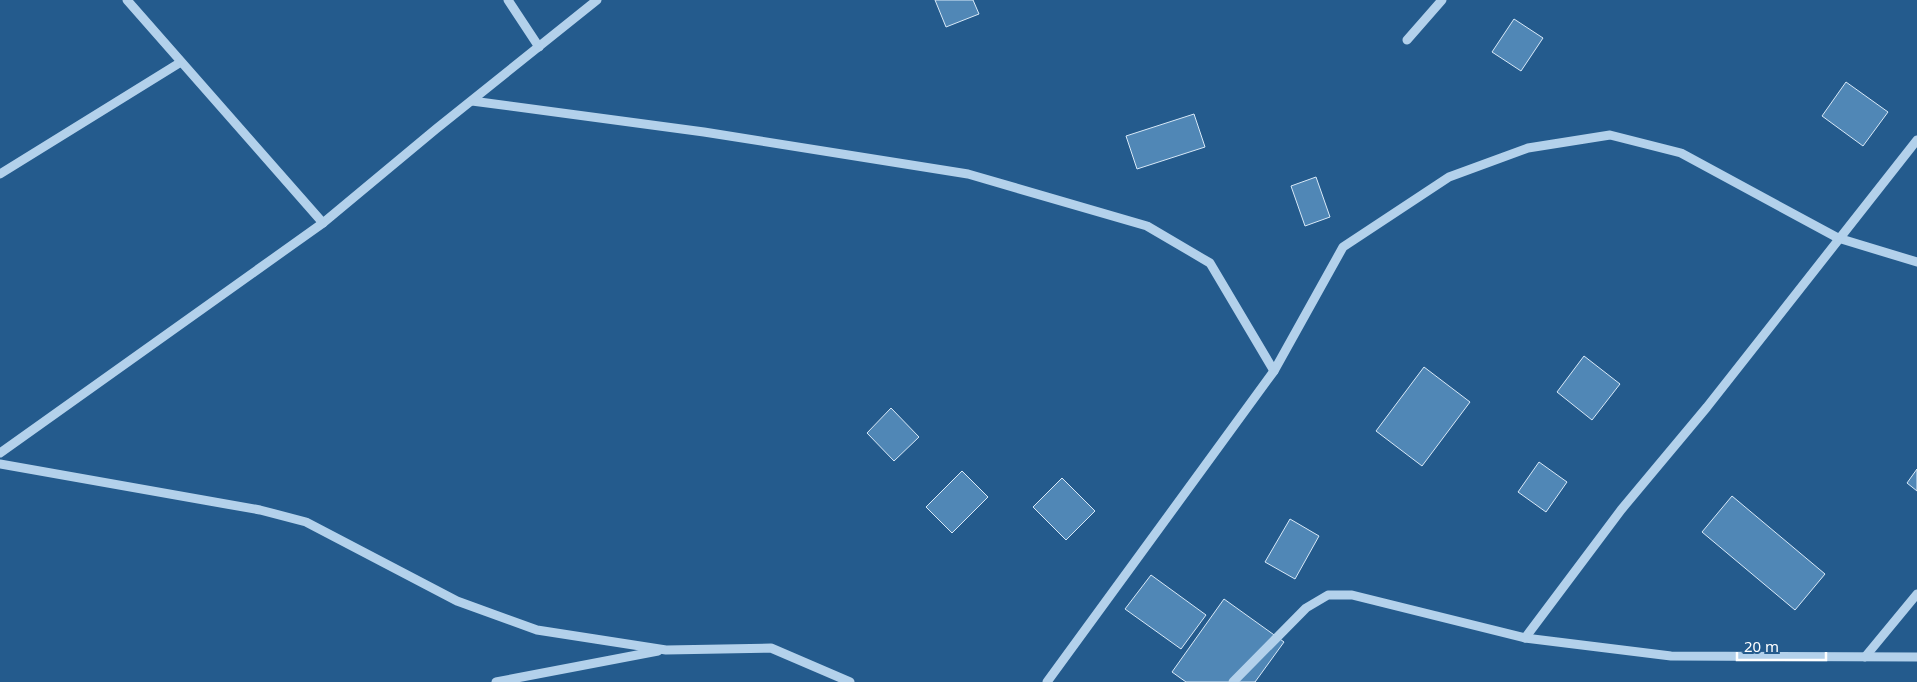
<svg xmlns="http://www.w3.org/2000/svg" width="1917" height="682" font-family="'Noto Sans',sans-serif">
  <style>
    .building { fill: #5087b6; stroke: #d8e9f8 }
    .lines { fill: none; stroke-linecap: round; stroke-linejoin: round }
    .minor { stroke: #b3d1eb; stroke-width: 9 }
  </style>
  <rect width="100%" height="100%" fill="#245b8d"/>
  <g class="building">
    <polygon points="935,0 973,0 979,14 946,27"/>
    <polygon points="1514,19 1543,38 1521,71 1492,52"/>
    <polygon points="1846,82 1888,112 1863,146 1822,116"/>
    <polygon points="1194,114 1205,147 1137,169 1126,136"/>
    <polygon points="1316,177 1330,217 1305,226 1291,186"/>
    <polygon points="1584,356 1620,384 1592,420 1557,392"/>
    <polygon points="1424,367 1470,402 1422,466 1376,431"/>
    <polygon points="891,408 919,437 894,461 867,433"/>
    <polygon points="1539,462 1567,482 1546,512 1518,492"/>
    <polygon points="1917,469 1917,491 1907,483"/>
    <polygon points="962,471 988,497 952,533 926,507"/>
    <polygon points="1062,478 1095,511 1066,540 1033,507"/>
    <polygon points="1732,496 1825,574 1795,610 1702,532"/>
    <polygon points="1290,519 1319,536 1295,579 1265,562"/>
    <polygon points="1151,575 1206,615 1181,649 1125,609"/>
    <polygon points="1224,599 1284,642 1255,682 1186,682 1172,672"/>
  </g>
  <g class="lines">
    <g class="minor">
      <polyline points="127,0 323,223"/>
      <polyline points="508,0 539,47"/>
      <polyline points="1407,40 1442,0"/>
      <polyline points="472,101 704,132 968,174 1147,226 1210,263 1274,371"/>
      <polyline points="0,174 181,62"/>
      <polyline points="0,453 323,223 436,129 597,0"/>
      <polyline points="0,464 260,510 306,522 457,601 537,630 666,650 771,648 850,682"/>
      <polyline points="1525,638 1621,510 1707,407 1917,140"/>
      <polyline points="1865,657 1917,594"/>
      <polyline points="496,682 658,651"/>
      <polyline points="1047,682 1274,371 1343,247 1449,177 1528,148 1610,135 1681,153 1838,238 1917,262"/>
      <polyline points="1233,682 1306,608 1328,595 1352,595 1525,638 1671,656 1917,657"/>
    </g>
  </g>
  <path d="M1737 652v8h89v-8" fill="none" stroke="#ffffff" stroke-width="2.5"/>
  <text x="1744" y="652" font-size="15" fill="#ffffff" stroke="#245b8d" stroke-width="4" paint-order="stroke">20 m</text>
</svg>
